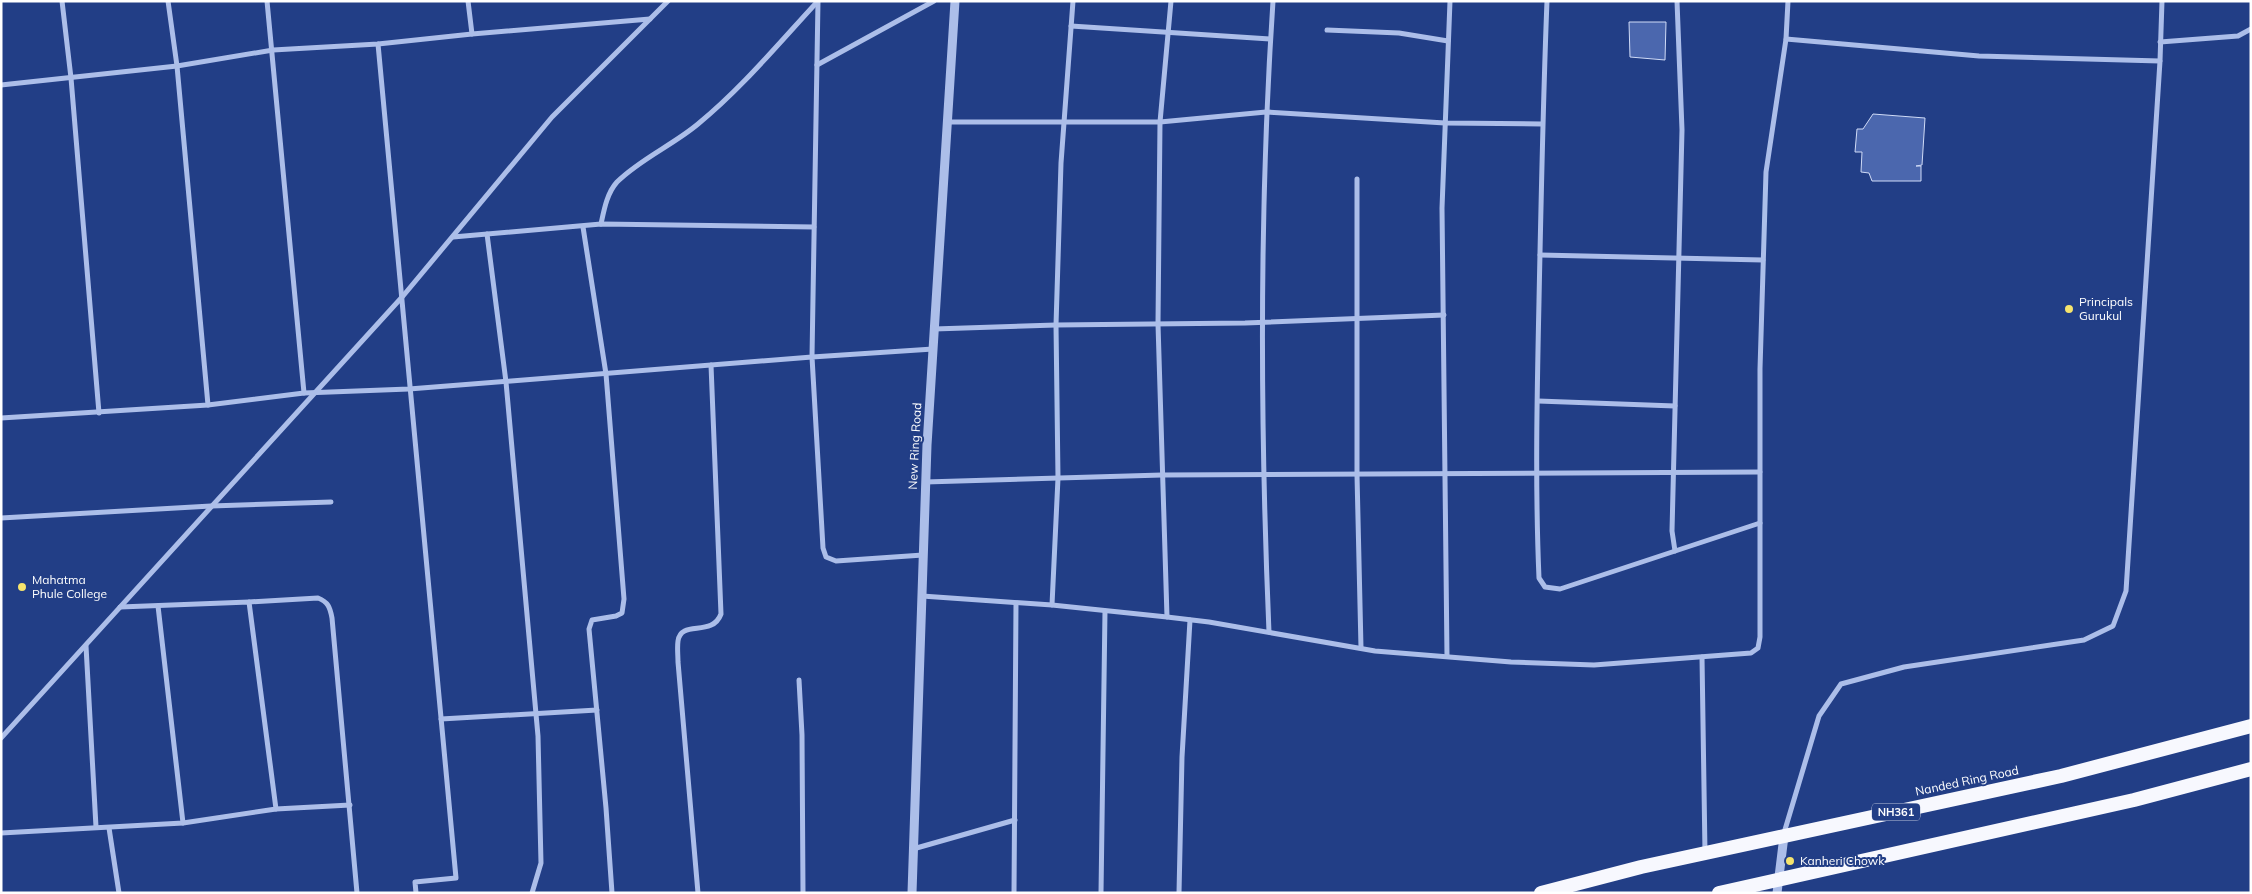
<svg xmlns="http://www.w3.org/2000/svg" width="2252" height="894" font-family="Mulish,sans-serif">
  <style>
    .building { fill: #4b67ae; stroke: #d0dbf7 }
    .lines { fill: none; stroke-linecap: round; stroke-linejoin: round }
    .minor { stroke: #acbee9; stroke-width: 5 }
    .tertiary { stroke: #acbee9; stroke-width: 9 }
    .trunk { stroke: #f7f8fe; stroke-width: 14 }
    .poi-dot { fill: #f6e46d; stroke: #223e86; stroke-width: 2 }
    .labels { text-anchor: middle; stroke-width: 4; stroke-linejoin: round; paint-order: stroke }
    .shield { fill: #223e86; stroke: #bdc5db; stroke-width: 1 }
    .shield-label { font-size: 11px; font-weight: bold; fill: #fff }
    .poi-label { font-size: 12px; fill: #fff; stroke: #223e86; text-anchor: start }
    .street-label { font-size: 12px; fill: #fff; stroke: #223e86 }
  </style>
  <rect width="100%" height="100%" fill="#223e86"/>
  <g class="building">
    <polygon points="1629,22 1666,22 1665,60 1630,57"/>
    <polygon points="1873,114 1925,118 1922,165 1916,166 1921,166 1921,181 1872,181 1869,173 1861,172 1862,152 1855,152 1857,129 1863,129"/>
  </g>
  <g class="lines">
    <g class="minor">
      <polyline points="62,1 71,78 99,413"/>
      <polyline points="168,1 177,66 208,405"/>
      <polyline points="267,1 304,393"/>
      <polyline points="468,1 472,34"/>
      <path d="M1547 1C1543 101 1541 201 1539 301 1537 394 1535 486 1539 578L1545 587 1560 589 1760 523"/>
      <polyline points="1071,26 1270,39"/>
      <polyline points="1327,30 1399,33 1448,41"/>
      <polyline points="1786,39 1979,56 2160,61"/>
      <polyline points="2160,42 2238,36 2251,29"/>
      <polyline points="378,44 456,878 415,882 416,893"/>
      <polyline points="817,65 934,1"/>
      <polyline points="1,85 177,66 273,50 378,44 472,34 650,19"/>
      <polyline points="947,122 1160,122 1266,112 1445,123 1542,124"/>
      <polyline points="1357,179 1357,475 1361,648"/>
      <path d="M601 224C604 210 607 193 617 182 640 159 673 145 698 124 742 88 779 43 818 1"/>
      <polyline points="583,227 606,374 624,599 622,613 616,616 592,620 589,629 606,808 612,893"/>
      <polyline points="487,234 506,382 538,736 541,863 532,893"/>
      <polyline points="453,237 601,224 814,227"/>
      <polyline points="1540,255 1763,260"/>
      <polyline points="934,329 1056,325 1245,323 1444,315"/>
      <polyline points="1538,401 1675,406"/>
      <polyline points="1,418 208,405 304,393 409,389 812,357 818,1"/>
      <polyline points="925,482 1162,475 1760,472"/>
      <polyline points="1,518 211,506 331,502"/>
      <polyline points="1675,551 1672,531 1682,130 1677,1"/>
      <polyline points="923,555 836,561 826,557 823,548 812,357 933,349"/>
      <polyline points="922,596 1052,605 1167,617 1209,622 1375,651 1511,662 1594,665 1751,653 1758,648 1760,637 1760,369 1766,172 1786,39 1788,1"/>
      <path d="M249 602 318 598C328 602 330 607 332 618L357 893"/>
      <polyline points="1052,605 1058,478 1056,325 1061,163 1073,1"/>
      <polyline points="158,606 183,823"/>
      <polyline points="1167,617 1158,324 1160,122 1171,1"/>
      <path d="M1269 632C1260 421 1259 211 1273 1"/>
      <polyline points="86,646 96,827"/>
      <polyline points="1447,656 1442,208 1450,1"/>
      <polyline points="1702,657 1705,853"/>
      <polyline points="799,680 802,735 803,893"/>
      <polyline points="441,719 597,710"/>
      <polyline points="1,738 403,296 552,117 668,1"/>
      <polyline points="276,809 350,805"/>
      <polyline points="109,828 119,893"/>
      <polyline points="1,833 183,823 276,809 249,602 120,607"/>
      <polyline points="1784,833 1819,716 1841,684 1904,667 2084,640 2113,626 2126,591 2160,61 2162,1"/>
      <polyline points="913,849 1015,820"/>
      <path d="M698 893 678 662C678 655 677 648 678 641 681 619 712 638 721 614L711 365"/>
      <polyline points="1014,893 1016,603"/>
      <polyline points="1101,893 1105,611"/>
      <polyline points="1179,893 1182,757 1190,620"/>
    </g>
    <g class="tertiary">
      <polyline points="912,893 927,445 955,1"/>
      <polyline points="1777,893 1784,836"/>
    </g>
    <g class="trunk">
      <polyline points="1541,893 1641,867 2061,776 2251,726"/>
      <polyline points="1719,893 2134,800 2251,769"/>
    </g>
  </g>
  <g class="poi-dot">
    <circle cx="2069" cy="309" r="5"/>
    <circle cx="22" cy="587" r="5"/>
    <circle cx="1790" cy="861" r="5"/>
  </g>
  <g class="labels">
    <rect class="shield" x="1872" y="803.5" width="48" height="17" rx="4"/>
    <g class="shield-label">
      <text x="1896" y="816">NH361</text>
    </g>
    <g class="poi-label">
      <text x="2079" y="306">Principals<tspan x="2079" dy="14">Gurukul</tspan></text>
      <text x="32" y="584">Mahatma<tspan x="32" dy="14">Phule College</tspan></text>
      <text x="1800" y="865">Kanheri Chowk</text>
    </g>
    <g class="street-label">
      <text transform="translate(915 446) rotate(-87)" y="4">New Ring Road</text>
      <text transform="translate(1967 781) rotate(-12)" y="4">Nanded Ring Road</text>
    </g>
  </g>
  <rect width="2252" height="894" fill="none" stroke="#ffffff" stroke-width="5"/>
</svg>
